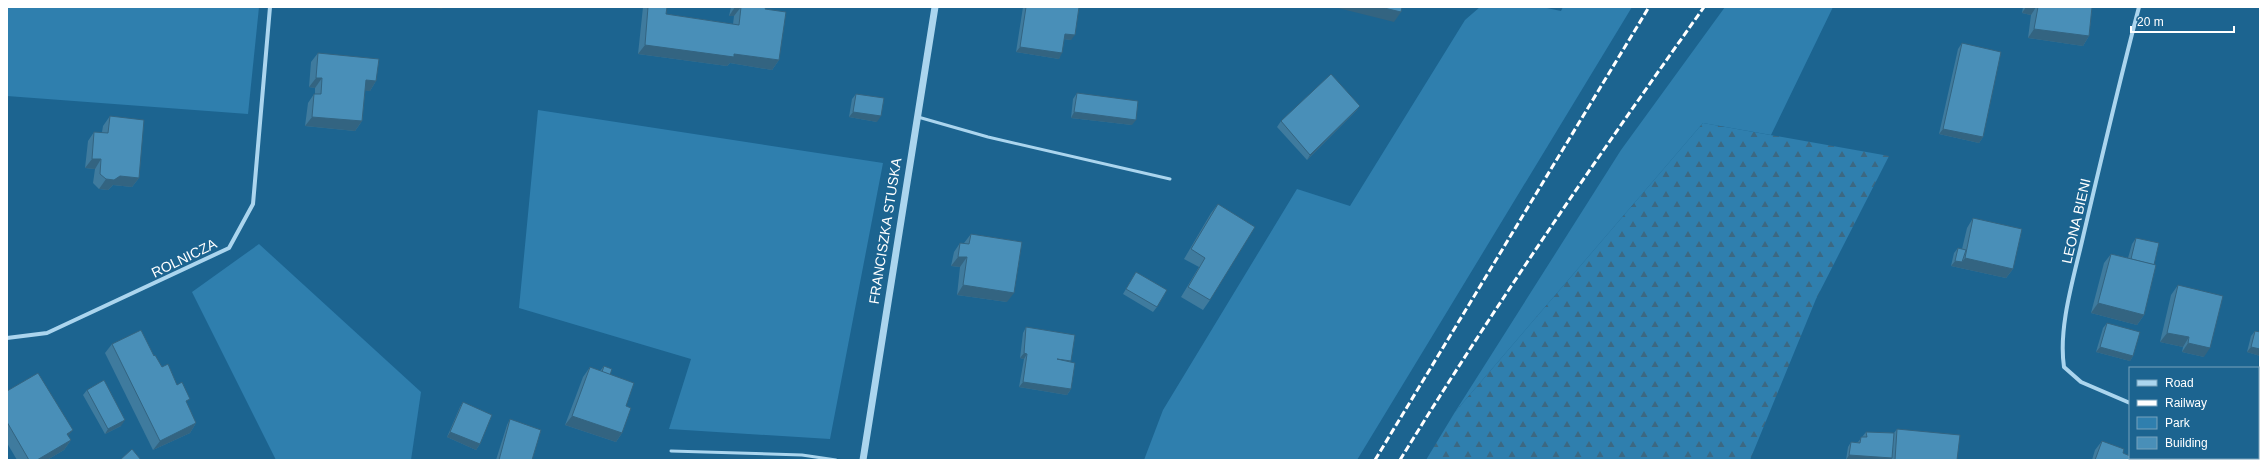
<svg xmlns="http://www.w3.org/2000/svg" width="2267" height="467" font-family="Helvetica,sans-serif">
  <style>
    .green { fill: #2f7fae }
    .forest { fill: url(#forest-firs) }
    .lines { fill: none; stroke-linecap: round; stroke-linejoin: round }
    .service { stroke: #abd5ee; stroke-width: 3 }
    .minor { stroke: #abd5ee; stroke-width: 4 }
    .tertiary { stroke: #abd5ee; stroke-width: 7 }
    .rail { stroke: #fff; stroke-width: 3; stroke-dasharray: 7 3; stroke-linecap: butt }
    .wall { fill: #3f7b9e }
    .shaded-wall { fill: #336481 }
    .building { fill: #498fb8; stroke: #336481 }
    .labels { text-anchor: middle; stroke-width: 3.5; stroke-linejoin: round; paint-order: stroke }
    .street-label { font-size: 14px; fill: #fff; stroke: #1c6490 }
  </style>
  <defs>
    <pattern id="forest-firs" width="22" height="20" patternUnits="userSpaceOnUse"><rect width="22" height="20" fill="#2f7fae"/><path d="M5 1l3.5 6h-7zM16 11l3.5 6h-7z" fill="#3c6882"/></pattern>
  </defs>
  <rect width="100%" height="100%" fill="#1c6490"/>
  <g class="green">
    <polygon points="7,7 259,7 248,114 7,96"/>
    <polygon points="1480,7 1542,7 1561,11 1563,7 1632,7 1357,460 1144,460 1163,410 1297,189 1350,206 1465,20"/>
    <polygon points="1725,7 1833,7 1771,135 1703,123 1455,412 1621,150"/>
    <polygon points="538,110 883,163 830,439 669,429 691,359 519,308"/>
    <polygon points="259,244 421,392 411,460 276,460 192,292"/>
  </g>
  <polygon class="forest" points="1703,123 1889,156 1816,299 1750,460 1426,460 1455,412"/>
  <g class="lines">
    <g class="service">
      <polyline points="918,117 988,137 1170,179"/>
      <polyline points="671,451 802,455 836,460"/>
    </g>
    <g class="minor">
      <polyline points="7,338 47,333 229,248 253,204 270,7"/>
      <path d="M2130 403 2081 382 2064 367C2058 327 2074 277 2083 237 2101 160 2119 83 2139 7"/>
      <polyline points="2246,458 2250,460"/>
    </g>
    <polyline class="tertiary" points="863,460 935,7"/>
    <g class="rail">
      <polyline points="1375,460 1649,7"/>
      <path d="M1400 460C1495 305 1599 155 1704 7"/>
    </g>
  </g>
  <g class="wall">
    <polygon points="643,7 667,7 666,14 733,24 734,16 729,16 731,7 766,7 765,9 779,60 772,70 730,63 727,66 638,54"/>
    <polygon points="1023,7 1079,7 1071,40 1064,39 1059,59 1016,52"/>
    <polygon points="2023,7 2092,7 2089,36 2083,46 2028,38 2031,15 2022,13"/>
    <polygon points="1962,43 1983,137 1979,143 1939,134 1958,49"/>
    <polygon points="318,53 376,81 370,91 365,90 362,121 355,131 305,126 308,103 314,94 315,94 315,88 309,87 311,62"/>
    <polygon points="1077,93 1132,125 1071,118 1073,99"/>
    <polygon points="856,94 877,122 849,117 852,99"/>
    <polygon points="1360,106 1356,111 1307,160 1277,127 1281,121"/>
    <polygon points="110,116 139,178 132,187 113,185 108,190 99,189 93,183 95,169 85,168 88,141 94,132 102,132 103,126"/>
    <polygon points="1218,204 1210,300 1203,310 1181,297 1199,267 1184,259 1211,213"/>
    <polygon points="1973,218 2013,269 2006,278 1951,266 1954,253 1958,248 1962,249 1967,228"/>
    <polygon points="971,234 1007,302 957,295 960,267 951,266 954,252 960,243 964,243"/>
    <polygon points="2136,238 2154,265 2144,315 2137,325 2091,313 2104,263 2111,254 2128,258 2132,244"/>
    <polygon points="1136,272 1157,307 1153,312 1123,294"/>
    <polygon points="2178,285 2204,357 2182,352 2183,347 2160,342 2171,295"/>
    <polygon points="2107,323 2133,356 2130,361 2096,352 2103,328"/>
    <polygon points="1026,327 1071,361 1070,362 1071,389 1067,395 1019,387 1024,359 1020,358 1023,333"/>
    <polygon points="2255,331 2260,332 2260,356 2247,352 2251,336"/>
    <polygon points="112,344 154,356 162,367 187,404 196,423 190,433 153,450 105,353"/>
    <polygon points="604,366 610,375 626,406 622,433 616,442 565,425 583,377 590,367 600,371"/>
    <polygon points="87,390 121,426 105,434 83,395"/>
    <polygon points="7,391 68,437 71,440 64,450 47,460 17,460 7,443"/>
    <polygon points="463,402 480,444 476,450 447,437 460,407"/>
    <polygon points="510,419 532,460 496,460 507,425"/>
    <polygon points="1897,429 1957,460 1846,460 1848,447 1851,442 1858,442 1866,432 1894,433"/>
    <polygon points="2102,441 2123,453 2142,460 2092,460 2095,450"/>
  </g>
  <g class="shaded-wall">
    <polygon points="427,7 443,7 442,9"/>
    <polygon points="735,7 741,7 734,16 729,16"/>
    <polygon points="1339,7 1380,7 1401,12 1394,22 1338,8"/>
    <polygon points="2026,7 2036,7 2031,15 2022,13"/>
    <polygon points="2034,29 2089,36 2083,46 2028,38"/>
    <polygon points="1065,34 1075,35 1071,40 1062,39"/>
    <polygon points="645,45 734,54 779,60 772,70 730,63 727,66 638,54"/>
    <polygon points="1020,47 1062,53 1059,59 1016,52"/>
    <polygon points="316,78 322,78 315,88 309,87"/>
    <polygon points="366,80 376,81 370,91 359,90"/>
    <polygon points="1360,106 1356,111 1307,160 1310,155"/>
    <polygon points="853,112 881,116 877,122 849,117"/>
    <polygon points="1074,112 1136,120 1132,125 1071,118"/>
    <polygon points="312,117 362,121 355,131 305,126"/>
    <polygon points="1943,129 1983,137 1979,143 1939,134"/>
    <polygon points="92,159 101,159 95,169 85,168"/>
    <polygon points="120,176 139,178 132,187 113,185 108,190 99,189 106,179"/>
    <polygon points="958,257 967,257 960,267 951,266"/>
    <polygon points="1965,258 2013,269 2006,278 1951,266 1955,261 1962,262"/>
    <polygon points="963,285 1014,293 1007,302 957,295"/>
    <polygon points="2098,303 2144,315 2137,325 2091,313"/>
    <polygon points="2167,333 2189,337 2183,347 2160,342"/>
    <polygon points="2188,343 2210,348 2204,357 2182,352"/>
    <polygon points="2100,347 2133,356 2130,361 2096,352"/>
    <polygon points="2251,347 2260,349 2260,356 2247,352"/>
    <polygon points="1024,353 1027,354 1024,359 1020,358"/>
    <polygon points="1023,382 1071,389 1067,395 1019,387"/>
    <polygon points="2258,414 2260,414 2260,421 2258,420"/>
    <polygon points="572,416 622,433 616,442 565,425"/>
    <polygon points="125,420 121,426 105,434 108,429"/>
    <polygon points="196,423 190,433 153,450 160,441"/>
    <polygon points="73,430 66,439 67,434"/>
    <polygon points="450,432 480,444 476,450 447,437"/>
    <polygon points="71,440 64,450 47,460 37,460"/>
    <polygon points="1849,455 1892,458 1891,460 1846,460"/>
  </g>
  <g class="building">
    <polygon points="648,7 667,7 666,14 739,25 741,7 766,7 765,9 786,12 779,60 734,54 734,57 645,45"/>
    <polygon points="1026,7 1079,7 1075,35 1065,34 1062,53 1020,47"/>
    <polygon points="1380,7 1402,7 1401,12"/>
    <polygon points="2038,7 2092,7 2089,36 2034,29"/>
    <polygon points="1962,43 2001,52 1983,137 1943,129"/>
    <polygon points="318,53 379,59 376,81 366,80 362,121 312,117 314,94 321,94 322,78 316,78"/>
    <polygon points="1331,74 1360,106 1310,155 1281,121"/>
    <polygon points="1077,93 1138,101 1136,120 1074,112"/>
    <polygon points="856,94 884,98 881,116 853,112"/>
    <polygon points="110,116 144,120 139,178 120,176 114,180 106,179 100,174 101,159 92,159 94,132 108,133"/>
    <polygon points="1218,204 1255,227 1210,300 1188,287 1205,258 1191,249"/>
    <polygon points="1973,218 2022,229 2013,269 1965,258"/>
    <polygon points="971,234 1022,242 1014,293 963,285 967,257 958,257 960,243 969,244"/>
    <polygon points="2136,238 2159,243 2154,265 2131,259"/>
    <polygon points="1958,248 1966,250 1962,262 1955,261"/>
    <polygon points="2111,254 2156,265 2144,315 2098,303"/>
    <polygon points="1136,272 1167,290 1157,307 1126,289"/>
    <polygon points="2178,285 2223,296 2210,348 2188,343 2189,337 2167,333"/>
    <polygon points="2107,323 2140,332 2133,356 2100,347"/>
    <polygon points="1026,327 1075,335 1071,361 1057,359 1075,363 1071,389 1023,382 1027,354 1024,353"/>
    <polygon points="141,330 154,356 155,355 162,367 168,364 177,385 182,382 190,399 186,401 196,423 160,441 112,344"/>
    <polygon points="2255,331 2260,332 2260,349 2251,347"/>
    <polygon points="604,366 612,369 610,375 602,372"/>
    <polygon points="2259,366 2260,367 2260,414 2258,414 2258,370"/>
    <polygon points="590,367 634,383 626,406 631,408 622,433 572,416"/>
    <polygon points="38,373 73,430 67,434 71,440 37,460 29,460 7,422 7,391"/>
    <polygon points="104,380 125,420 108,429 87,390"/>
    <polygon points="463,402 492,415 480,444 450,432"/>
    <polygon points="510,419 541,430 532,460 499,460"/>
    <polygon points="1897,429 1960,435 1957,460 1895,460"/>
    <polygon points="1866,432 1894,433 1892,458 1849,455 1851,442 1860,443 1861,437 1867,437"/>
    <polygon points="2102,441 2124,449 2123,453 2130,456 2130,458 2136,458 2142,460 2095,460"/>
    <polygon points="132,449 141,460 120,460"/>
    <polygon points="2181,458 2200,458 2203,459 2203,460 2181,460"/>
  </g>
  <g class="labels">
    <g class="street-label">
      <text transform="translate(2076 221) rotate(-77)" y="5">LEONA BIENI</text>
      <text transform="translate(885 231) rotate(-81)" y="5">FRANCISZKA STUSKA</text>
      <text transform="translate(184 258) rotate(-26)" y="5">ROLNICZA</text>
    </g>
  </g>
  <rect width="2267" height="467" fill="none" stroke="#ffffff" stroke-width="16"/>
  <rect x="2129" y="367" width="130" height="92" fill="#1c6490" stroke="#77a2bc"/>
  <rect x="2137" y="380" width="20" height="6" fill="#abd5ee" stroke="#77a2bc"/>
  <text x="2165" y="387" font-size="12" fill="#ffffff">Road</text>
  <rect x="2137" y="400" width="20" height="6" fill="#ffffff" stroke="#77a2bc"/>
  <text x="2165" y="407" font-size="12" fill="#ffffff">Railway</text>
  <rect x="2137" y="417" width="20" height="12" fill="#2f7fae" stroke="#77a2bc"/>
  <text x="2165" y="427" font-size="12" fill="#ffffff">Park</text>
  <rect x="2137" y="437" width="20" height="12" fill="#498fb8" stroke="#77a2bc"/>
  <text x="2165" y="447" font-size="12" fill="#ffffff">Building</text>
  <path d="M2131 26v6h103v-6" fill="none" stroke="#ffffff" stroke-width="2"/>
  <text x="2137" y="26" font-size="12" fill="#ffffff" stroke="#1c6490" stroke-width="3" paint-order="stroke">20 m</text>
</svg>
